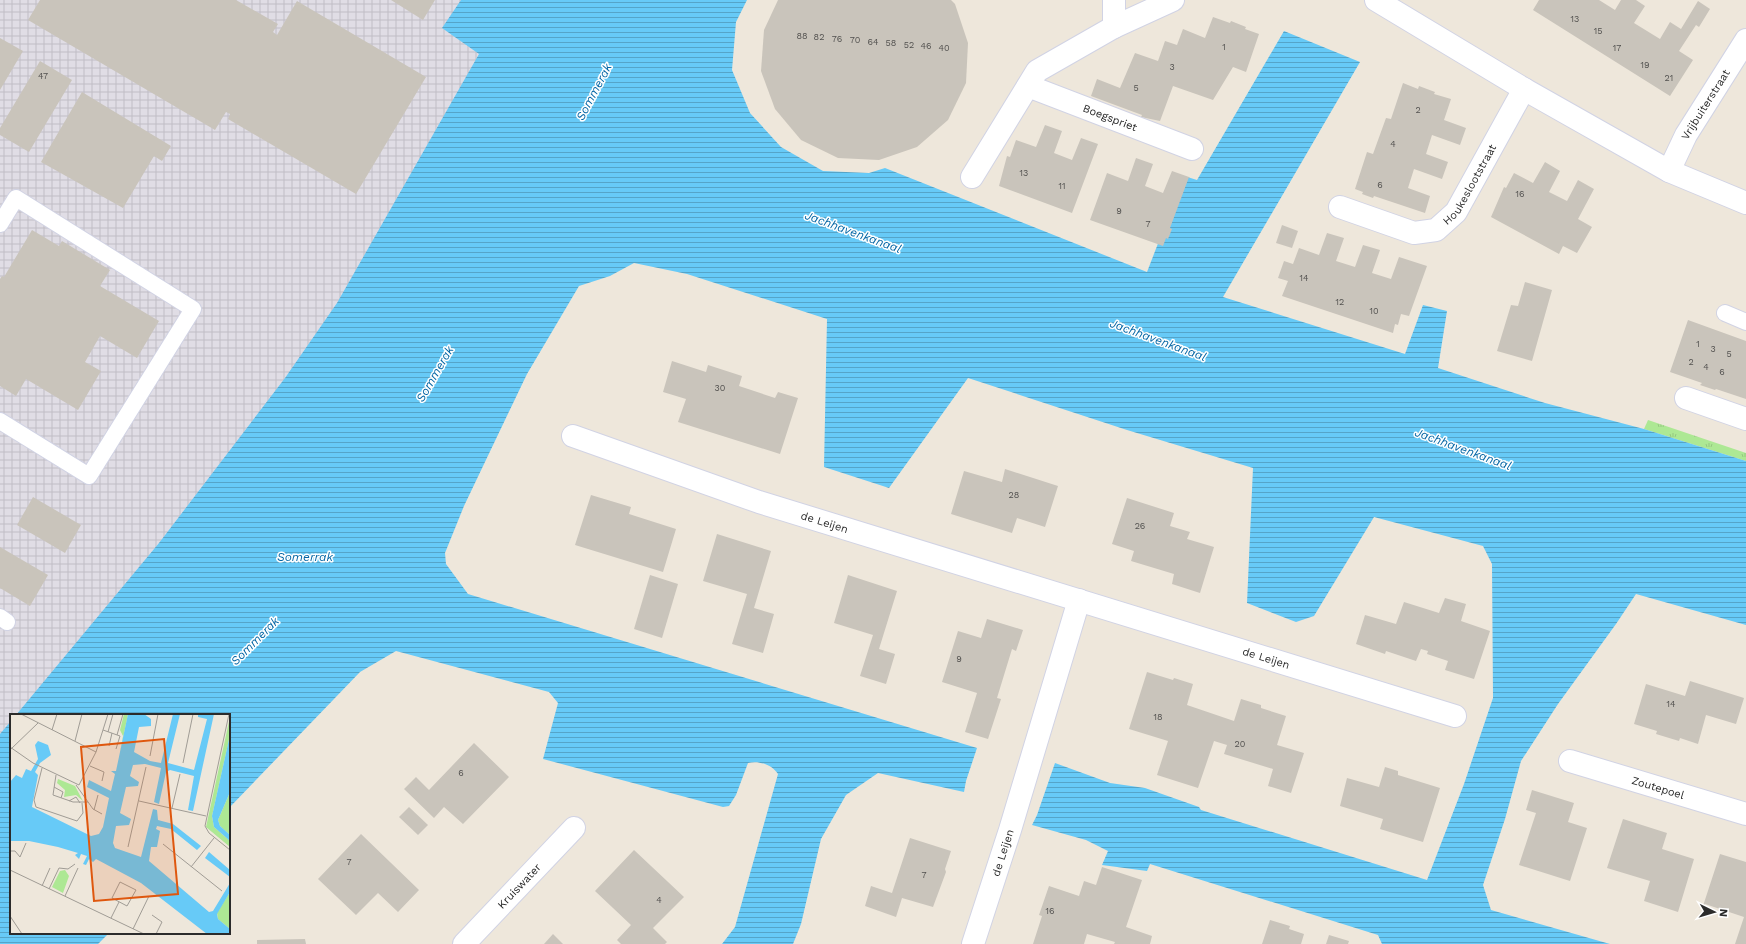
<svg xmlns="http://www.w3.org/2000/svg" width="1746" height="944" font-family="'Work Sans',sans-serif">
  <style>
    .industrial { fill: url(#industrial-grid) }
    .grass { fill: url(#grass-tufts) }
    .water { fill: url(#water-rules) }
    .building { fill: #c9c4bb }
    .lines { fill: none; stroke-linecap: round; stroke-linejoin: round }
    .service-casing { stroke: #d1d3e4; stroke-width: 18 }
    .minor-casing { stroke: #d1d3e4; stroke-width: 24 }
    .service { stroke: #fff; stroke-width: 16 }
    .minor { stroke: #fff; stroke-width: 22 }
    .labels { text-anchor: middle; stroke-width: 3; stroke-linejoin: round; paint-order: stroke }
    .number-label { font-size: 9px; fill: #52514f }
    .street-label { font-size: 11px; fill: #2b2b2b; stroke: #fff }
    .water-label { font-size: 12px; font-style: italic; fill: #0466a5; stroke: #fff }
    .inset-road { fill: none; stroke: #a09c95; stroke-width: 1 }
    .view { fill: #df570e; fill-opacity: 0.15; stroke: #df570e; stroke-width: 2 }
    .inset-edge { fill: none; stroke: #2b2b2b; stroke-width: 2 }
  </style>
  <defs>
    <pattern id="industrial-grid" width="8" height="8" patternUnits="userSpaceOnUse"><rect width="8" height="8" fill="#e0dde5"/><path d="M0 4h8M4 0v8" fill="none" stroke="#c0bec5"/></pattern>
    <pattern id="grass-tufts" width="24" height="20" patternUnits="userSpaceOnUse"><rect width="24" height="20" fill="#ade894"/><path d="M3 7l-1-3M5 7V3M7 7l1-3M15 17l-1-3M17 17v-4M19 17l1-3" fill="none" stroke="#95c780"/></pattern>
    <pattern id="water-rules" width="6" height="5" patternUnits="userSpaceOnUse"><rect width="6" height="5" fill="#67caf7"/><path d="M0 2.5h6" fill="none" stroke="#55a4c8"/></pattern>
  </defs>
  <rect width="100%" height="100%" fill="#eee7db"/>
  <polygon class="industrial" points="0,0 526,0 469,125 60,715 11,715 11,769 0,781"/>
  <polygon class="grass" points="1648,420 1746,453 1746,461 1644,429"/>
  <g class="water">
    <path d="M461 0H747L736 22 732 70 750 113 781 147 823 171 869 173 885 168 1147 272 1184 176 1197 180 1284 31 1360 62 1223 297 1405 354 1423 305 1447 311 1438 368 1545 403 1644 429 1746 461V625L1636 594 1616 624 1558 704 1521 761 1505 819 1483 885 1491 910 1610 944H1382L1378 935 1150 864 1147 871 1102 865 1108 851 1086 840 1032 825 1037 815 1055 763 1110 783 1145 788 1199 807 1201 810 1427 880 1464 784 1493 698 1492 564 1483 546 1374 517 1314 616 1296 622 1247 603 1253 468 1127 430 968 378 889 488 824 467 827 319 687 274 634 263 610 276 579 286 527 374 464 506 445 553 446 564 468 594 977 748 966 781 964 792 878 773 846 795 821 839 801 924 793 944H722L735 927 778 774C772 765 759 760 748 763L736 795 729 806 723 807 543 759 558 703 549 692 396 651 360 672 229 808V715H16L159 543 285 378 337 303 479 54 442 28Z"/>
    <polygon points="11,721 11,933 109,933 98,944 0,944 0,734"/>
  </g>
  <g class="building">
    <polygon points="40,0 236,0 278,24 273,32 277,35 297,1 426,77 356,194 228,119 230,114 226,112 215,130 28,20"/>
    <polygon points="391,0 435,0 423,20"/>
    <polygon points="778,0 951,0 955,4 968,43 966,83 948,120 917,147 879,160 838,158 801,140 775,109 761,71 764,30"/>
    <polygon points="1539,0 1599,0 1615,10 1621,0 1636,0 1645,6 1634,23 1660,39 1670,22 1681,29 1698,1 1710,9 1699,27 1696,25 1679,51 1693,60 1670,96 1533,10"/>
    <polygon points="1213,17 1230,23 1231,21 1246,27 1245,29 1259,34 1246,72 1233,67 1213,100 1173,86 1160,121 1141,117 1142,115 1091,96 1097,79 1120,88 1135,53 1158,61 1165,41 1177,45 1183,29 1205,38"/>
    <polygon points="0,38 23,51 0,90"/>
    <polygon points="40,61 72,80 29,152 0,135 0,128"/>
    <polygon points="1403,83 1418,89 1419,86 1435,92 1434,94 1451,99 1444,120 1466,128 1460,145 1432,135 1426,154 1448,162 1442,179 1414,169 1408,188 1430,196 1425,213 1374,196 1373,198 1362,194 1363,192 1355,189 1367,152 1373,154 1386,118 1391,119"/>
    <polygon points="82,92 171,146 162,161 154,156 123,208 41,162"/>
    <polygon points="1045,125 1062,131 1054,153 1072,160 1081,138 1098,144 1072,213 999,186 1007,156 1010,157 1016,140 1036,147"/>
    <polygon points="1136,158 1153,164 1145,186 1163,193 1172,171 1189,177 1170,228 1172,229 1168,239 1166,238 1163,246 1090,220 1107,173 1128,181"/>
    <polygon points="1545,162 1560,171 1549,192 1567,201 1578,180 1594,189 1578,219 1592,227 1577,253 1563,246 1559,254 1491,217 1504,187 1506,188 1514,173 1533,183"/>
    <polygon points="1282,225 1298,231 1292,248 1276,243"/>
    <polygon points="32,230 59,246 62,241 110,270 100,286 159,321 137,358 100,336 85,362 101,371 78,410 26,379 16,396 0,386 0,279 2,276 4,277"/>
    <polygon points="1327,233 1344,238 1336,261 1355,267 1363,245 1380,250 1372,273 1391,279 1399,257 1427,266 1409,316 1401,314 1398,325 1395,324 1393,333 1282,296 1288,281 1278,278 1284,261 1293,264 1299,248 1319,255"/>
    <polygon points="1525,282 1552,290 1532,361 1497,351 1511,305 1518,306"/>
    <polygon points="1688,320 1746,341 1746,399 1716,389 1715,390 1700,385 1702,383 1670,372"/>
    <polygon points="672,361 706,372 708,365 742,376 739,386 775,398 778,392 798,398 780,454 678,422 686,399 663,392"/>
    <polygon points="1005,469 1058,486 1045,527 1017,518 1012,533 951,514 964,471 1002,482"/>
    <polygon points="591,495 631,507 629,514 676,529 663,572 575,545"/>
    <polygon points="33,497 81,525 65,553 17,525"/>
    <polygon points="1127,498 1174,513 1170,526 1190,532 1187,539 1214,547 1200,593 1172,584 1174,574 1131,561 1134,551 1112,544"/>
    <polygon points="717,534 771,551 754,608 774,614 763,653 732,644 747,594 703,581"/>
    <polygon points="0,547 48,575 30,606 0,588"/>
    <polygon points="650,575 678,584 662,638 634,629"/>
    <polygon points="848,575 897,591 879,649 895,654 886,684 860,676 873,635 834,623"/>
    <polygon points="1445,598 1466,604 1461,621 1490,631 1474,679 1445,670 1448,661 1427,654 1428,651 1421,649 1416,661 1386,651 1385,654 1356,644 1365,615 1396,624 1404,602 1439,613"/>
    <polygon points="987,619 1023,630 1016,651 1012,649 997,698 1001,699 988,739 965,732 977,693 942,682 958,631 981,638"/>
    <polygon points="1147,672 1173,680 1174,678 1193,684 1187,705 1234,721 1241,699 1261,705 1261,708 1286,716 1277,745 1304,753 1291,793 1268,786 1273,769 1224,754 1227,745 1214,741 1198,788 1157,775 1168,741 1129,729"/>
    <polygon points="1690,681 1744,698 1736,724 1706,715 1698,744 1680,738 1679,741 1656,734 1657,731 1634,724 1646,684 1685,696"/>
    <polygon points="474,743 509,777 463,824 444,807 434,818 404,789 416,777 429,790"/>
    <polygon points="1385,767 1398,771 1398,775 1440,788 1423,842 1380,829 1383,819 1340,806 1347,778 1379,787"/>
    <polygon points="1532,790 1574,803 1568,822 1587,828 1570,881 1519,865 1536,813 1526,810"/>
    <polygon points="409,807 428,825 418,835 399,817"/>
    <polygon points="1623,819 1667,833 1662,849 1694,859 1678,912 1644,901 1650,881 1607,868"/>
    <polygon points="361,834 419,890 398,912 378,893 356,915 318,879"/>
    <polygon points="910,838 951,851 945,869 946,872 933,907 902,898 896,917 865,906 871,886 892,893"/>
    <polygon points="634,850 684,897 653,928 667,942 665,944 621,944 617,940 631,925 595,891"/>
    <polygon points="1720,854 1746,862 1746,944 1735,944 1744,917 1705,904 1705,907 1703,906"/>
    <polygon points="1102,867 1142,880 1126,927 1152,936 1150,944 1114,944 1115,942 1087,934 1084,944 1033,944 1042,916 1039,915 1049,886 1079,896 1084,881 1096,885"/>
    <polygon points="1270,920 1290,926 1289,929 1304,934 1301,944 1262,944"/>
    <polygon points="553,934 563,944 544,944"/>
    <polygon points="1329,935 1349,941 1348,944 1326,944"/>
    <polygon points="305,939 306,944 257,944 257,940"/>
  </g>
  <g class="lines">
    <g class="service-casing">
      <g id="service">
        <polyline points="0,224 16,198 193,309 89,476 0,421"/>
        <polyline points="1725,313 1746,322"/>
        <polyline points="0,617 7,622"/>
      </g>
    </g>
    <g class="minor-casing">
      <g id="minor">
        <polyline points="1376,0 1524,89 1669,171 1746,203"/>
        <polyline points="1114,27 1114,0"/>
        <path id="s1" d="M1028 86 1192 149"/>
        <path id="s2" d="M1669 171 1686 135 1746 40"/>
        <polyline points="972,177 1037,71 1114,27 1173,0"/>
        <path id="s3" d="M1340 207 1414 233 1436 230 1456 212 1524 89"/>
        <polyline points="1686,398 1746,419"/>
        <path id="s4" d="M573 436 759 502 1455 716"/>
        <path id="s5" d="M1570 761 1746 814"/>
        <path id="s6" d="M464 944 574 828"/>
        <path id="s7" d="M973 944 1010 830 1079 600"/>
      </g>
    </g>
    <use href="#service" class="service"/>
    <use href="#minor" class="minor"/>
  </g>
  <g class="labels">
    <g class="number-label">
      <text x="1575" y="22">13</text>
      <text x="1598" y="34">15</text>
      <text x="802" y="39">88</text>
      <text x="819" y="40">82</text>
      <text x="837" y="42">76</text>
      <text x="855" y="43">70</text>
      <text x="873" y="45">64</text>
      <text x="891" y="46">58</text>
      <text x="909" y="48">52</text>
      <text x="926" y="49">46</text>
      <text x="1224" y="50">1</text>
      <text x="944" y="51">40</text>
      <text x="1617" y="51">17</text>
      <text x="1645" y="68">19</text>
      <text x="1172" y="70">3</text>
      <text x="43" y="79">47</text>
      <text x="1669" y="81">21</text>
      <text x="1136" y="91">5</text>
      <text x="1418" y="113">2</text>
      <text x="1393" y="147">4</text>
      <text x="1024" y="176">13</text>
      <text x="1380" y="188">6</text>
      <text x="1062" y="189">11</text>
      <text x="1520" y="197">16</text>
      <text x="1119" y="214">9</text>
      <text x="1148" y="227">7</text>
      <text x="1304" y="281">14</text>
      <text x="1340" y="305">12</text>
      <text x="1374" y="314">10</text>
      <text x="1698" y="347">1</text>
      <text x="1713" y="352">3</text>
      <text x="1729" y="357">5</text>
      <text x="1691" y="365">2</text>
      <text x="1706" y="370">4</text>
      <text x="1722" y="375">6</text>
      <text x="720" y="391">30</text>
      <text x="1014" y="498">28</text>
      <text x="1140" y="529">26</text>
      <text x="959" y="662">9</text>
      <text x="1671" y="707">14</text>
      <text x="1158" y="720">18</text>
      <text x="1240" y="747">20</text>
      <text x="461" y="776">6</text>
      <text x="349" y="865">7</text>
      <text x="924" y="878">7</text>
      <text x="659" y="903">4</text>
      <text x="1050" y="914">16</text>
    </g>
    <g class="street-label">
      <text dy="4" stroke="none"><textPath href="#s2" startOffset="76">Vrijbuiterstraat</textPath></text>
      <text dy="4" stroke="none"><textPath href="#s1" startOffset="88">Boegspriet</textPath></text>
      <text dy="4" stroke="none"><textPath href="#s3" startOffset="158">Houkeslootstraat</textPath></text>
      <text dy="4" stroke="none"><textPath href="#s4" startOffset="266">de Leijen</textPath></text>
      <text dy="4" stroke="none"><textPath href="#s4" startOffset="728">de Leijen</textPath></text>
      <text dy="4" stroke="none"><textPath href="#s5" startOffset="92">Zoutepoel</textPath></text>
      <text dy="4" stroke="none"><textPath href="#s7" startOffset="96">de Leijen</textPath></text>
      <text dy="4" stroke="none"><textPath href="#s6" startOffset="80">Kruiswater</textPath></text>
    </g>
    <g class="water-label">
      <text transform="translate(594 92) rotate(-62)" y="4">Sommerak</text>
      <text transform="translate(853 232) rotate(20)" y="4">Jachhavenkanaal</text>
      <text transform="translate(1158 340) rotate(20)" y="4">Jachhavenkanaal</text>
      <text transform="translate(435 374) rotate(-60)" y="4">Sommerak</text>
      <text transform="translate(1463 449) rotate(20)" y="4">Jachhavenkanaal</text>
      <text x="305" y="561">Somerrak</text>
      <text transform="translate(255 641) rotate(-45)" y="4">Sommerak</text>
    </g>
  </g>
  <g transform="translate(10 714)">
    <rect width="220" height="220" fill="#eee7db"/>
    <path d="M114 0H118L110 39 113 22 110 16ZM220 3V21L202 102 204 113 220 127V133L196 113ZM48 65 65 72 73 87 66 81 54 83 55 76 47 69ZM220 78V121L210 112 208 106ZM55 156 59 162 53 179 42 173 50 157ZM220 178V215L208 205 207 199Z" fill="#ade894"/>
    <path d="M118 0H134L141 5V12L129 13 124 38 140 47 151 49 163 0H170L158 49 184 56 197 5 188 3V0H204L183 97 178 96 184 62 160 56 156 58 149 90 144 88 151 54 135 50 123 51 120 62 129 68 128 72 116 73 110 99 121 105 119 111 106 112 103 129 105 134 131 143 143 95 147 96 148 106 163 110 191 132 187 136 161 115 147 112 146 115 150 117 147 133H141L139 147 199 198 203 197 220 169V178L207 200 208 205 220 215V220H197L131 169 86 145 83 148 79 145 76 151 73 150 77 142 71 140 69 145 65 141 68 139 48 133 19 127H0V68L6 61 12 64 16 55 21 57 28 45 25 31 28 27 38 31 41 41 30 49 25 58 28 61 22 93 81 122 89 120 93 113 99 84 77 73 79 66 101 77 105 60 101 57H106ZM220 21V78L208 106 210 112 220 121V127L204 113 202 102ZM199 138 220 156V163L195 144Z" fill="#67caf7"/>
    <path class="inset-road" d="M11 0 86 38M219 0 195 112 199 119 220 136M42 16 47 0M93 16 110 22 106 35M98 18 103 0M107 21 113 0M65 27 72 0M99 32 102 19M0 33 23 49 69 71 86 38 98 0M1 35 28 9M140 42 148 0M173 49 183 0M80 52 94 58 92 67M32 54 24 86 26 93 67 107 73 99 72 89M46 61 43 81 63 88H78M66 71 83 95 92 100M44 73 53 78 51 84M59 87 66 83 70 89M129 87 196 102M162 94 170 60M84 96 88 81M153 130 212 177M118 133 136 53M0 137H5L10 143 16 129M181 153 204 124M0 156 134 220M110 168 126 176 117 192 102 184ZM32 172 40 154M39 175 49 154 58 155 65 150M55 182 68 154M142 201 152 208 146 220M0 202 12 220M101 204 109 188M123 215 139 182"/>
    <path class="view" d="M154 25 168 180 84 187 71 33Z"/>
    <rect width="220" height="220" class="inset-edge"/>
  </g>
  <g transform="translate(1714 912) rotate(95)" stroke="#ffffff" stroke-width="3" paint-order="stroke">
  <path d="M0-3L7 15L0 10L-7 15Z" fill="#2b2b2b"/>
  <text y="-6" font-size="11" font-weight="bold" text-anchor="middle" fill="#2b2b2b">N</text>
  </g>
</svg>
